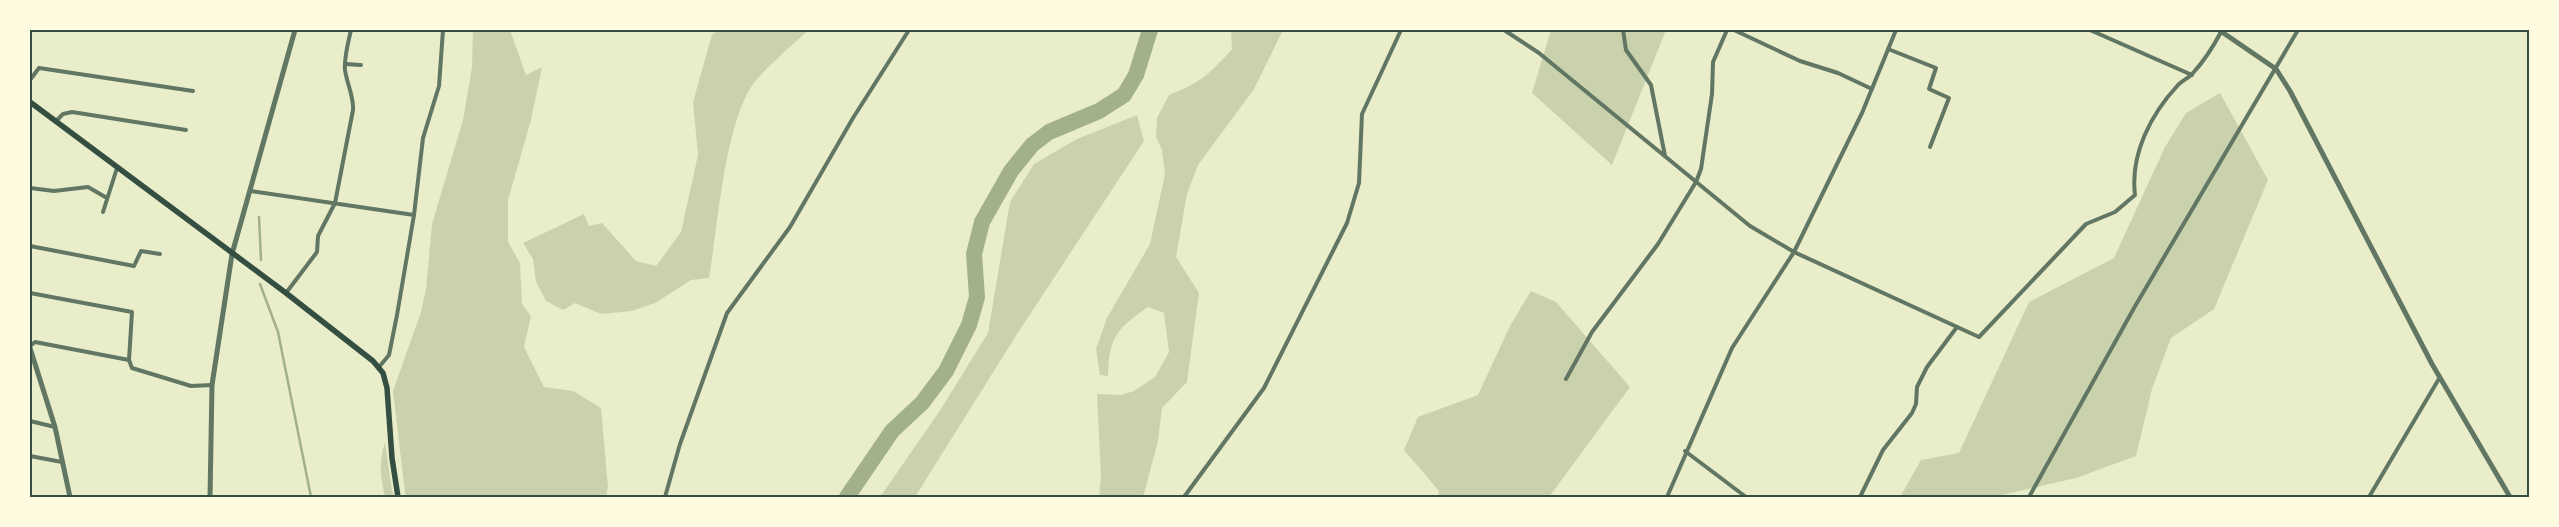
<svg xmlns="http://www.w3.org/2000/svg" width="2559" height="527" font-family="'Open Sans',sans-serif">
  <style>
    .green { fill: #cad2ad }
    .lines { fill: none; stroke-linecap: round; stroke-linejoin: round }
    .stream { stroke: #a3b18a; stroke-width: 2.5 }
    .river { stroke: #a3b18a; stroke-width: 16 }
    .minor { stroke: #617663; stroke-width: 4 }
    .tertiary { stroke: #617663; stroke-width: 5 }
    .secondary { stroke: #344e41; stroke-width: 5.5 }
    .neatline { fill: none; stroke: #344e41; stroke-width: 2 }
  </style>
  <rect width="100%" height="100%" fill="#e9edc9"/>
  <g class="green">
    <polygon points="473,30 510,30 526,75 542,67 531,120 508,200 508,242 520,263 522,304 531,316 524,347 544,387 573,391 601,408 608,487 606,497 406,497 405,493 393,391 421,312 426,289 432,224 463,120 472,67"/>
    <path d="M718 30H808C792 46 766 67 753 84 724 126 718 226 709 278L691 280 655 303 632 311 601 314 575 303 563 310 546 301 536 282 533 259 523 243 584 214 589 226 602 223 636 261 656 266 681 232 698 155 693 102 712 35Z"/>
    <path d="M1231 30H1283L1254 89 1198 165 1187 194 1176 257 1199 293 1187 382 1162 408 1158 441 1143 497H1099L1101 478 1097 394 1121 395 1134 391 1155 377 1169 352 1164 313 1148 307C1117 329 1109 336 1108 376L1100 375 1096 349 1107 318 1150 244 1165 174 1162 150 1156 137 1157 118 1169 95C1200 83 1210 74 1232 49Z"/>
    <polygon points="1551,30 1666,30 1612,165 1532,93"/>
    <polygon points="2220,93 2268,180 2214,309 2171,338 2152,389 2136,456 2076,478 1993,497 1900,497 1921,460 1959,453 2029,302 2114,258 2165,147 2186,113"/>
    <polygon points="1137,115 1144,141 1019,331 915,497 880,497 939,412 988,333 1010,202 1034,164 1077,139"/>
    <polygon points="1531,291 1556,302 1630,387 1549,497 1438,497 1439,491 1404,450 1418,417 1478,395 1510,326"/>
    <path d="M385 443 392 490 394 497H385C381 479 378 461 385 443Z"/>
  </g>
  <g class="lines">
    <g class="stream">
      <polyline points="259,217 261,260"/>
      <polyline points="260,284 278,332 311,497"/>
    </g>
    <polyline class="river" points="847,497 892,431 922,403 946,371 969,325 977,297 974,254 982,222 1011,171 1032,145 1049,132 1099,111 1124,95 1136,75 1150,30"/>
    <g class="minor">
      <path d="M1504 30 1539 53 1750 226 1794 252 1979 337 2086 224 2115 212 2135 195C2130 154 2151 114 2178 85 2183 80 2189 78 2193 73 2205 60 2213 47 2221 32"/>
      <polyline points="1623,30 1626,50 1651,85 1665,156"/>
      <polyline points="1734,30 1800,61 1838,73 1872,89"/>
      <polyline points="2090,30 2192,75"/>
      <polyline points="1888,49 1936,68 1929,89 1949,98 1930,147"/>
      <polyline points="345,64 361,65"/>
      <polyline points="30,80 39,68 193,91"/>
      <polyline points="56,121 63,114 72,112 186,130"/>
      <polyline points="30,188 54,191 88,187 107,198"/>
      <polyline points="251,191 414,215"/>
      <polyline points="103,212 117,168"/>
      <polyline points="30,246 134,266 141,251 160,254"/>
      <polyline points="30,293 132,312 129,360 132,368 191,386 212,385"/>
      <path d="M286 293 317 252 318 236 335 203 353 110C354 97 347 84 345 70 344 57 348 43 351 30"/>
      <polyline points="30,346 35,342 129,360"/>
      <polyline points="379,367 389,355 397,315 414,215 423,138 439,86 443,30"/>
      <polyline points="1566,379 1592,332 1658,244 1696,182 1701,169 1712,94 1713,62 1727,30"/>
      <polyline points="30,421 55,427"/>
      <polyline points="1685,451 1746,497"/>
      <polyline points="30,456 62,462"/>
      <polyline points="665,497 680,444 727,313 790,227 853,118 909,30"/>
      <polyline points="1184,497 1264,388 1347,223 1359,183 1362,114 1401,30"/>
      <polyline points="1667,497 1732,348 1794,252 1862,113 1896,30"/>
      <polyline points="1860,497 1883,450 1912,413 1916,404 1917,387 1927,367 1957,327"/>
      <polyline points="2029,497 2134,308 2298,30"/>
      <polyline points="2369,497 2440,377"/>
    </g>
    <g class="tertiary">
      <polyline points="2219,30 2276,69 2290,91 2432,364 2510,497"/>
      <polyline points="30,348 55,427 70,497"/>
      <polyline points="210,497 212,385 232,254 295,30"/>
    </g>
    <polyline class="secondary" points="30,102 286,293 373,361 383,373 387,388 392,458 398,497"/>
  </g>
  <rect width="2559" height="527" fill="none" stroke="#fefae0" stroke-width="62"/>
  <rect x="31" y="31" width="2497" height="465" class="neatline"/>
</svg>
